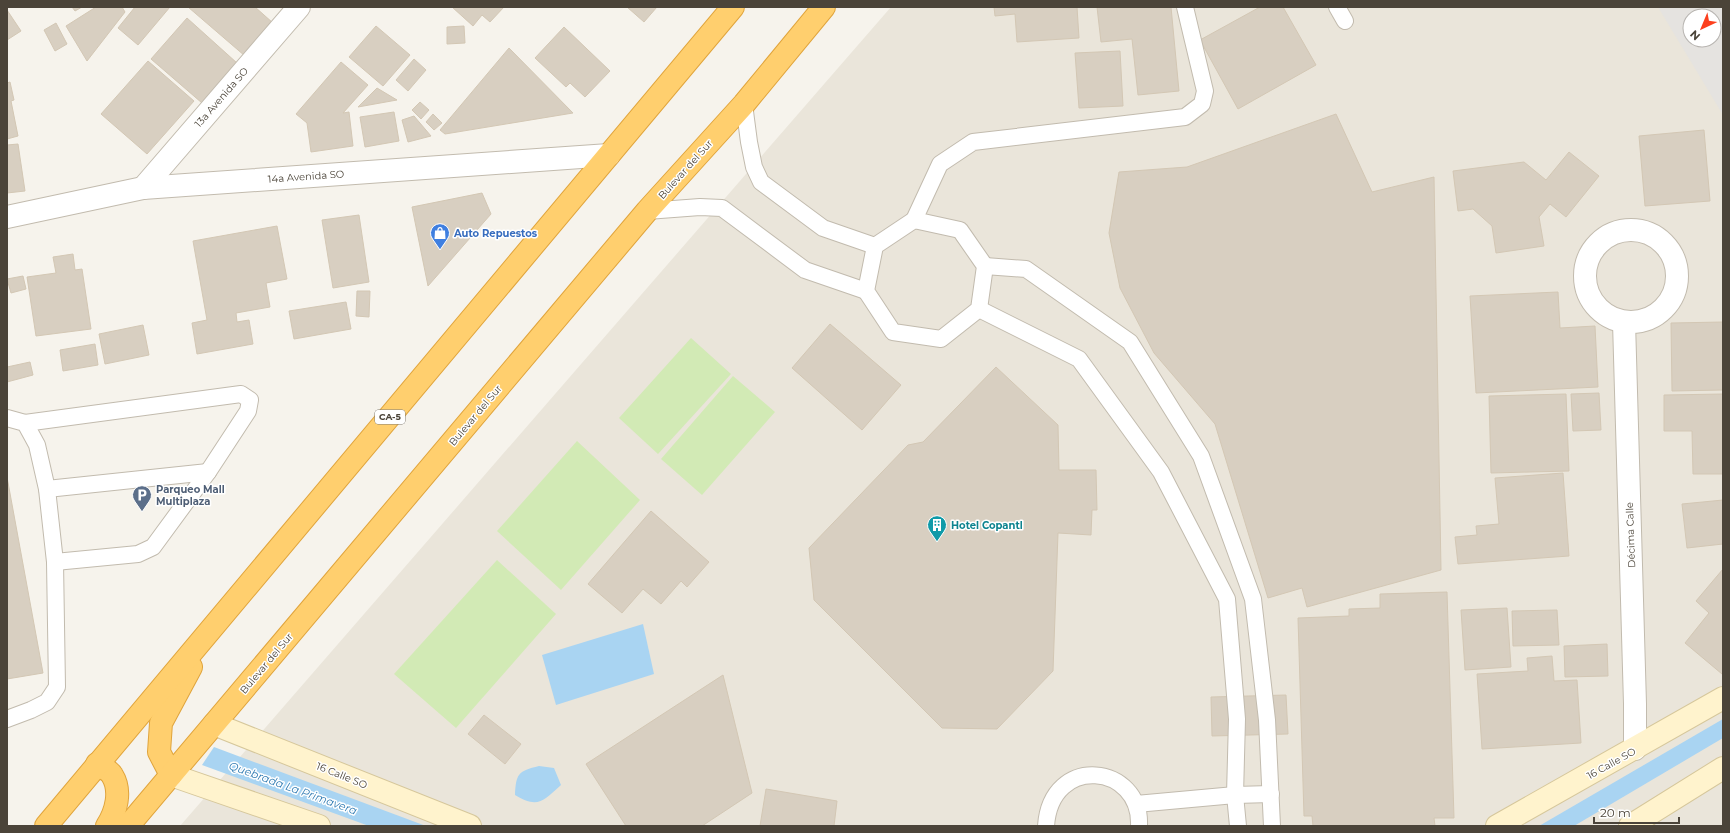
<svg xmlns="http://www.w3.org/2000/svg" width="1730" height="833" font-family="Montserrat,sans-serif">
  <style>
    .residential { fill: #eae5da; fill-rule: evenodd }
    .green { fill: #d2eab5 }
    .parking { fill: #e5e3e0; fill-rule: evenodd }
    .water { fill: #a9d4f2 }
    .building { fill: #d8cfc1; stroke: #d3c7b4 }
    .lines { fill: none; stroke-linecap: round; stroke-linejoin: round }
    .lane-casing { stroke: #c2bbae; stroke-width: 18 }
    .street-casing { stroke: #c2bbae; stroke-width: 24 }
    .secondary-casing { stroke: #d6c79b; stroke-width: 24 }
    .highway-casing { stroke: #e0a43c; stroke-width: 24 }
    .lane { stroke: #fff; stroke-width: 16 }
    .street { stroke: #fff; stroke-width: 22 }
    .secondary { stroke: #fff3cd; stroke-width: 22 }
    .highway { stroke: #ffcf6e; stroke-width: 22 }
    .labels { text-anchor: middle; stroke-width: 3; stroke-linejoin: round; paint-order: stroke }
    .shield { fill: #fff; stroke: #817c74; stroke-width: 1 }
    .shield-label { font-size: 9px; font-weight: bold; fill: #4b4439 }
    .street-label { font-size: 10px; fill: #4b4439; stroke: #fff }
    .shop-label { font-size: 10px; font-weight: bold; fill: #366cbe; stroke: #fff; text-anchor: start }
    .service-label { font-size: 10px; font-weight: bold; fill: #4e5e75; stroke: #fff; text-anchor: start }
    .culture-label { font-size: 10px; font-weight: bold; fill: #0d838f; stroke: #fff; text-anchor: start }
    .water-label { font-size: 11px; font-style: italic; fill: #2e7ab2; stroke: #fff }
  </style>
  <rect width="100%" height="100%" fill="#f6f3ec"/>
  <path class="residential" d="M891 7H1723V826H180ZM1690 16H1714V40H1690Z"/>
  <g class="green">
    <polygon points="691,338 731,374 658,454 619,418"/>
    <polygon points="733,376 775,412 702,495 661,459"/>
    <polygon points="577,441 640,500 561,590 497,531"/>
    <polygon points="497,560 556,614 456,728 394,674"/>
  </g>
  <path class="parking" d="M1658 7H1723V115ZM1690 16H1714V40H1690Z"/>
  <g class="water">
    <polygon points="643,624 654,674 556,705 542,655"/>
    <polygon points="1723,719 1723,738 1574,826 1539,826"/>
    <polygon points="214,747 426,826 369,826 202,765"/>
    <path d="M539 766 554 768 561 785C543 801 538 809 515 795 516 774 518 771 539 766Z"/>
  </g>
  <g class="building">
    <polygon points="72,7 82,7 75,11"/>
    <polygon points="96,7 122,7 125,12 87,61 66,26"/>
    <polygon points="135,7 170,7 138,45 118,28"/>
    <polygon points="188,7 255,7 273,23 245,56"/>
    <polygon points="452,7 504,7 490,22 482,15 473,26"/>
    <polygon points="627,7 657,7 644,22"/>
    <polygon points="994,7 1077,7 1079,38 1017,42 1015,14 995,16"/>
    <polygon points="1097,7 1171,7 1179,91 1138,95 1132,39 1101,42"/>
    <polygon points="1260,7 1283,7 1316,65 1238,109 1200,40"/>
    <polygon points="7,10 21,31 7,40"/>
    <polygon points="187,18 237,63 202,103 151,59"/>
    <polygon points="56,23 67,44 55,51 44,30"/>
    <polygon points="376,26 410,55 383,86 349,57"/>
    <polygon points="464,26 465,43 447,44 447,27"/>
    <polygon points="564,27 610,71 585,97 570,83 566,87 535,58"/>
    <polygon points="509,48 573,113 445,134 440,130"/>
    <polygon points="1120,51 1123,106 1079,108 1075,53"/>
    <polygon points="414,59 426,70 408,91 396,80"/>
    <polygon points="148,61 194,101 147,154 101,114"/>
    <polygon points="341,62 368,85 343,113 349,112 353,146 311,152 307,123 296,114"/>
    <polygon points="10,82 14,100 11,101 18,136 7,139 7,83"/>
    <polygon points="377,88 397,100 358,107"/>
    <polygon points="420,102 429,110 421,119 412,110"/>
    <polygon points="394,112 399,141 365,147 360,117"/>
    <polygon points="433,114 442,123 434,130 426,122"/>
    <polygon points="1336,114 1372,192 1434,177 1441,570 1307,607 1302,588 1268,598 1215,424 1154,353 1120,288 1109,233 1119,172 1187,167"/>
    <polygon points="414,116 431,136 408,142 402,120"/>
    <polygon points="1704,130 1710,201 1645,206 1639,136"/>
    <polygon points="18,144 25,191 7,193 7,145"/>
    <polygon points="1569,152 1599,176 1566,217 1550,204 1539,217 1544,246 1496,253 1492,226 1473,209 1458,211 1453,171 1524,162 1546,180"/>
    <polygon points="482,193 491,214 428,286 412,207"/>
    <polygon points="359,215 369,282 333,288 322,220"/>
    <polygon points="277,226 287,279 266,283 270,307 236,313 237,322 249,320 253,344 197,354 192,323 207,320 193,241"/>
    <polygon points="73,254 75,270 82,269 91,329 36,336 27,277 56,273 53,257"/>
    <polygon points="23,276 26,289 11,293 7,279"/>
    <polygon points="357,291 370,291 369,317 356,316"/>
    <polygon points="1558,292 1560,328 1595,326 1598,387 1476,393 1470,296"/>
    <polygon points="346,302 351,329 294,339 289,311"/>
    <polygon points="1723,322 1723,390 1672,391 1671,323"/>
    <polygon points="830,324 901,385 862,430 792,368"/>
    <polygon points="143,325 149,355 105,364 99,334"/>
    <polygon points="95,344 98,365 63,371 60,350"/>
    <polygon points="30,362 33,375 7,382 7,367"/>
    <polygon points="996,367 1058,425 1059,470 1096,470 1097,510 1092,510 1091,535 1058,533 1053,671 997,729 942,728 814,600 809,548 908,445 923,442"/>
    <polygon points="1599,393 1601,430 1573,431 1571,394"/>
    <polygon points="1566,394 1569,471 1491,473 1489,396"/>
    <polygon points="1723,394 1723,474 1693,474 1692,431 1664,431 1664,395"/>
    <polygon points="1563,473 1569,556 1458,564 1455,537 1477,535 1476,526 1499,524 1495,478"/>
    <polygon points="7,477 43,673 7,679"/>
    <polygon points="1723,500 1723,544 1687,548 1682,504"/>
    <polygon points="651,511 709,562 687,587 681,581 661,604 643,589 622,613 588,584"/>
    <polygon points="1723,569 1723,672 1722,674 1685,643 1709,613 1696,601"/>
    <polygon points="1447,592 1454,818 1434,818 1435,826 1313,826 1312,816 1304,816 1298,618 1349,616 1349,609 1380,608 1380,594"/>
    <polygon points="1507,608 1511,667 1465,670 1461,610"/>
    <polygon points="1557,610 1559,645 1513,646 1512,611"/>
    <polygon points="1607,644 1608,676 1565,677 1564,646"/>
    <polygon points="1552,656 1554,681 1577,680 1581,743 1482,749 1477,674 1528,671 1527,658"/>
    <polygon points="723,675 752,793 702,826 626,826 586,764"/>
    <polygon points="1286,695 1288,734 1212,736 1211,697"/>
    <polygon points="484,715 521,744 505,764 468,734"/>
    <polygon points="766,789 837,801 834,826 760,826"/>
  </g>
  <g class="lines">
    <g class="lane-casing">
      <g id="lane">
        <polyline points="1337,7 1345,21"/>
        <polyline points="744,104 749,142 754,167 761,182 823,228 875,246"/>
        <polyline points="647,211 700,207 722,208 805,270 866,291"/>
        <polyline points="914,220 940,164 973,142 1185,117 1202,104 1205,91 1185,7"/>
        <polygon points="914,220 960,230 985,266 979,309 941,339 893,332 866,291 875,246"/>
        <polyline points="985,266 1026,269 1130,342 1201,456 1253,599 1267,720 1272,826"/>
        <polyline points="979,309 1079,359 1161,472 1227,599 1237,719 1235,795 1238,826"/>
        <polyline points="7,418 25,423 37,445 47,489 55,562 57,687 47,702 31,710 7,719"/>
        <polyline points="25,423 241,394 250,400 248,411 208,472 153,547 138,554 55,562"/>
        <polyline points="47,489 208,472"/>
        <polyline points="1136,804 1235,795 1271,794"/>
        <path d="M1046 826C1051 753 1142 764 1139 826"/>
      </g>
    </g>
    <g class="street-casing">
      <g id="street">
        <polyline points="143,188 299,7"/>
        <polyline points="7,217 143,188 609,155"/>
        <circle cx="1631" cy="276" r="46"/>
        <polyline points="1624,322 1635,704 1635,749"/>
      </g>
    </g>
    <g class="secondary-casing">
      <g id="secondary">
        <polyline points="214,724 470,826"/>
        <polyline points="171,775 319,826"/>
        <polyline points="1497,826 1723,698"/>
        <polyline points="1630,826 1723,768"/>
      </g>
    </g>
    <g class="highway-casing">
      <g id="highway">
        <path d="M97 764C102 767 110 771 112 775 122 791 116 812 107 826"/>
        <polyline points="171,775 159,752 161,723 191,667"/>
        <polyline points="46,826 733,7"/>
        <polyline points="128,826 647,211 744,104 824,7"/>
      </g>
    </g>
    <use href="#lane" class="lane"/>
    <use href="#street" class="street"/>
    <use href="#secondary" class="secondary"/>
    <use href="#highway" class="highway"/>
  </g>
  <defs>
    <g id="shop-pin" transform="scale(1)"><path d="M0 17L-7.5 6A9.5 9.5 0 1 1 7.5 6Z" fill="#3f7fe0" stroke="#fff"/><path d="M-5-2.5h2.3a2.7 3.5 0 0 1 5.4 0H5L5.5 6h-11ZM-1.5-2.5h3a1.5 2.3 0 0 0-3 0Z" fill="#fff"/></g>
    <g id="parking-pin" transform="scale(1)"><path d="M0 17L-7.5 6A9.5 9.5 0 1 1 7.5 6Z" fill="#5c6f8a" stroke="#fff"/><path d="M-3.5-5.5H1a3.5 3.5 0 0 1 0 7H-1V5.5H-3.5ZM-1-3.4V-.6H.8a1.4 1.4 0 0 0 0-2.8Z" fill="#fff"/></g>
    <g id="building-pin" transform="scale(1)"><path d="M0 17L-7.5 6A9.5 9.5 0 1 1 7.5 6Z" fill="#0f9aa8" stroke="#fff"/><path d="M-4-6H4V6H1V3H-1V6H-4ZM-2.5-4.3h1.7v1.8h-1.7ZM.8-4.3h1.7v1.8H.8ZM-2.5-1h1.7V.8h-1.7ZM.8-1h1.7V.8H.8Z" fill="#fff"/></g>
  </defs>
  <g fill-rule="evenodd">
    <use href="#shop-pin" x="440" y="233"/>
    <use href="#parking-pin" x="142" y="495"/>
    <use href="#building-pin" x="937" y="525"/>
  </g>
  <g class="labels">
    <rect class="shield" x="375" y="410" width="30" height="14" rx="3"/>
    <g class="shield-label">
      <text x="390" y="420">CA-5</text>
    </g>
    <g class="street-label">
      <text transform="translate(221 97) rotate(-49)" y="4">13a Avenida SO</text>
      <text transform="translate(685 169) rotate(-48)" y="4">Bulevar del Sur</text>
      <text transform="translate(306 176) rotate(-4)" y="4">14a Avenida SO</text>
      <text transform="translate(475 415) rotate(-50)" y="4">Bulevar del Sur</text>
      <text transform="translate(1630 535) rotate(-92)" y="4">Décima Calle</text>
      <text transform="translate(266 663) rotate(-50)" y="4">Bulevar del Sur</text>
      <text transform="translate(1611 763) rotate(-29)" y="4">16 Calle SO</text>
      <text transform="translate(342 775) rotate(22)" y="4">16 Calle SO</text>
    </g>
    <g class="shop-label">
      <text x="454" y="237">Auto Repuestos</text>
    </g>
    <g class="service-label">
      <text x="156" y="493">Parqueo Mall<tspan x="156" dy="12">Multiplaza</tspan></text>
    </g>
    <g class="culture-label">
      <text x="951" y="529">Hotel Copantl</text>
    </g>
    <g class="water-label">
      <text transform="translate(293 788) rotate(20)" y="4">Quebrada La Primavera</text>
    </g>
  </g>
  <rect width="1730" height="833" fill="none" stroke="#4b4439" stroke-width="16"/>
  <g transform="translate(1702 28) rotate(224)"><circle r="19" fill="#ffffff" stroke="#b7b4b0"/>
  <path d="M0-3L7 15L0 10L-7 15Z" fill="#fc3f1d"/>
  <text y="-6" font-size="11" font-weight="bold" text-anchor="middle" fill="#4b4439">N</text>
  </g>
  <path d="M1594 817v6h85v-6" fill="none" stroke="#4b4439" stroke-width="2"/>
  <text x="1600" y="817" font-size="12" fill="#4b4439" stroke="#ffffff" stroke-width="3" paint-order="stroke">20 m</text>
</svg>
